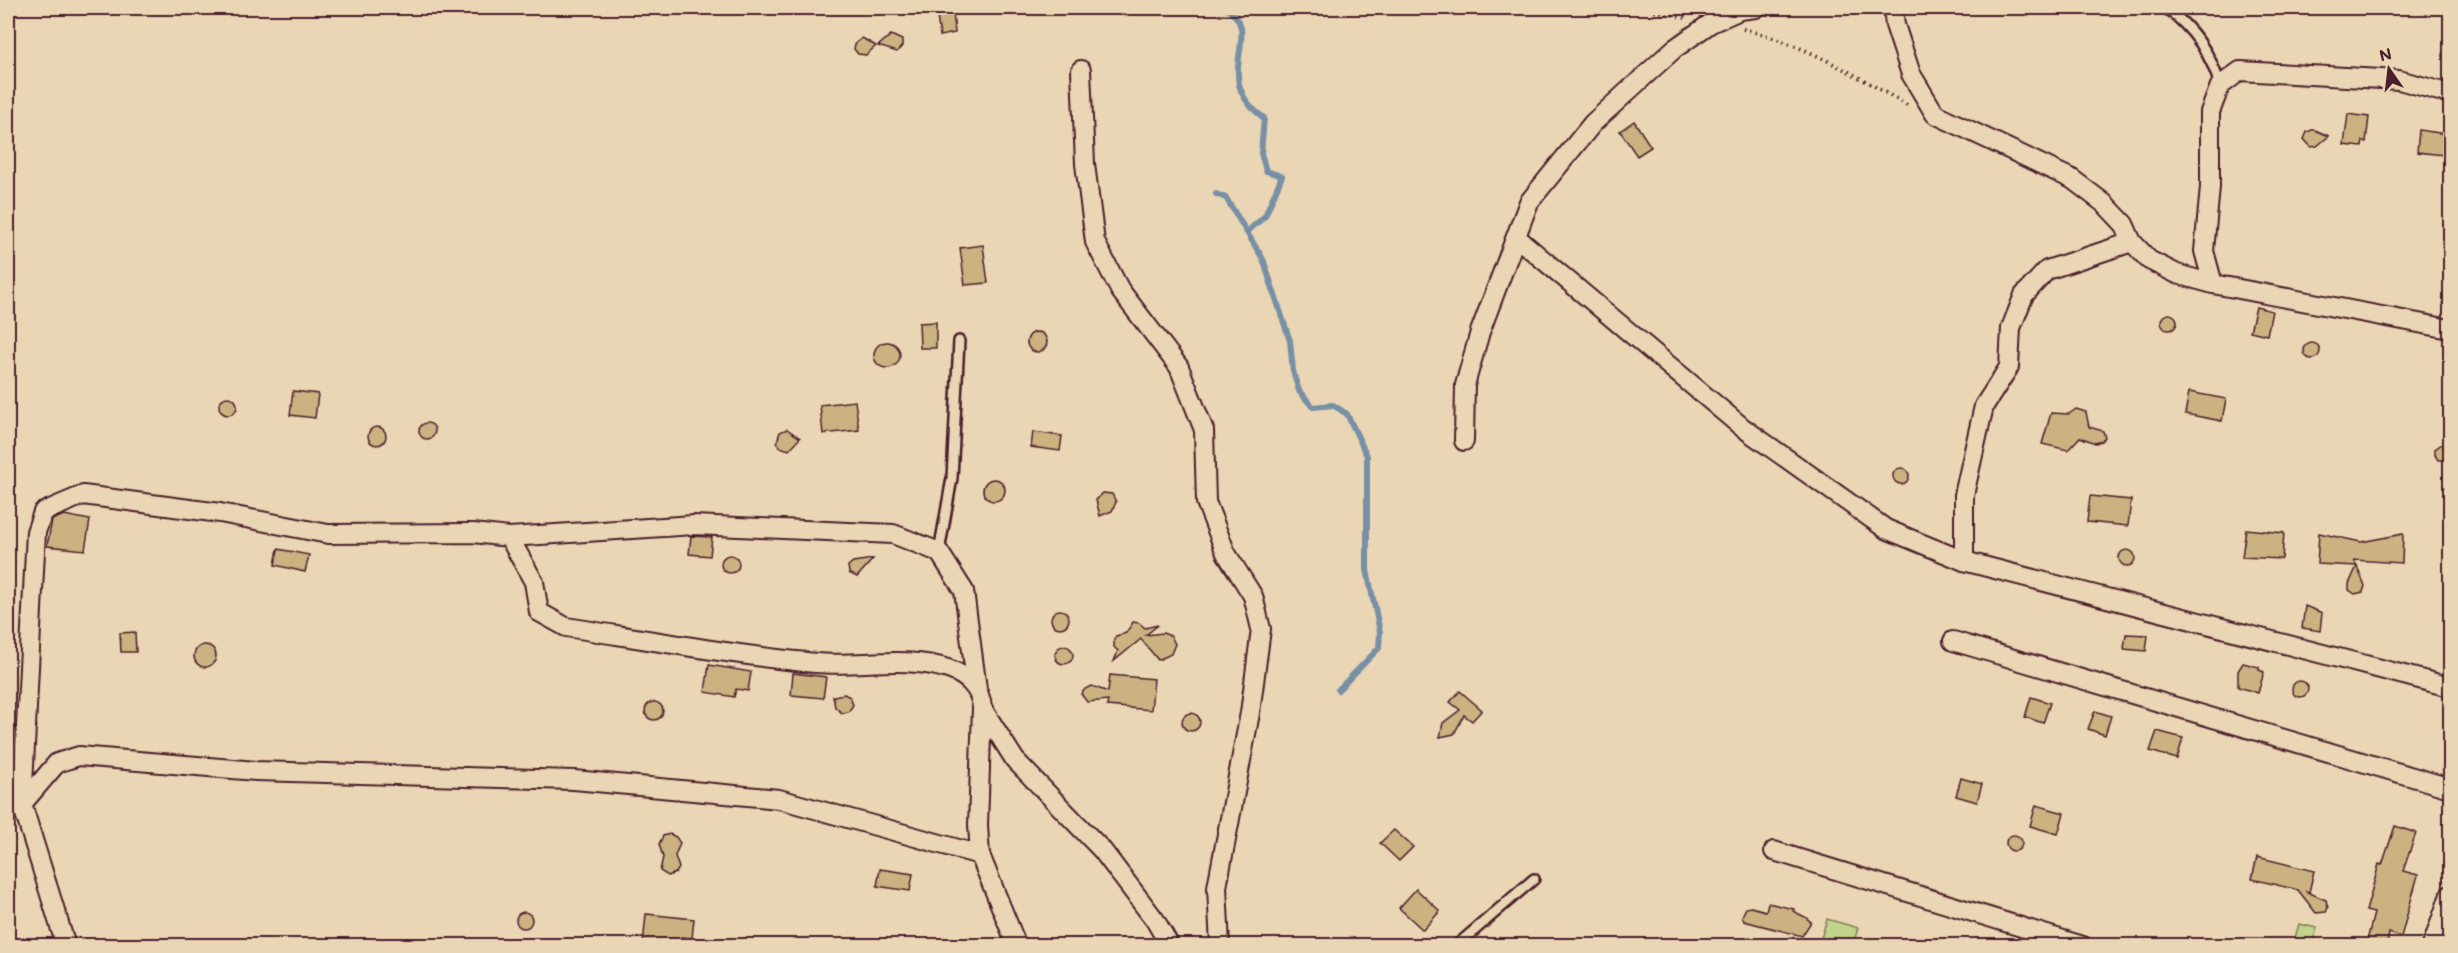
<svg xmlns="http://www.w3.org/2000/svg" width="2458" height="953" font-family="Mali,sans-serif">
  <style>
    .green { fill: #c0d58b; stroke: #857a5b; stroke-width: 1.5 }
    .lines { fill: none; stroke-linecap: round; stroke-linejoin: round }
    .stream { stroke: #7790a5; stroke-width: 6 }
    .building { fill: #cab281; stroke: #4a1f2b; stroke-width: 1.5 }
    .lane-casing { stroke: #4a1f2b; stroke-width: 14 }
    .street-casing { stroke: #4a1f2b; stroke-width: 22 }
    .path { stroke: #4a1f2b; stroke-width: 4; stroke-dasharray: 1.5 4.5; stroke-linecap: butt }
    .lane { stroke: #ead6b4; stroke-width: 9 }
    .street { stroke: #ead6b4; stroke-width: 18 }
  </style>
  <rect width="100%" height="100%" fill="#ead6b4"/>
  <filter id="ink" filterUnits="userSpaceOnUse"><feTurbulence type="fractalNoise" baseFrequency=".0167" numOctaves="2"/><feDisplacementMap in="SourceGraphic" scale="12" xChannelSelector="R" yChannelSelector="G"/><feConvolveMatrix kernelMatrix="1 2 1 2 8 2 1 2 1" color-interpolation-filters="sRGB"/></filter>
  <g filter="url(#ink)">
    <g class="green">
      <polygon points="1827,919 1858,928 1853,945 1819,945"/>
      <polygon points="2299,924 2317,928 2312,945 2293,945"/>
    </g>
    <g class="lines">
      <g class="stream">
        <path d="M1226 8C1267 33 1207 77 1264 118L1261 153 1266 171 1282 176 1265 216 1248 231"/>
        <polyline points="1216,194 1226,198 1263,259 1290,341 1293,371 1299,391 1313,407 1333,405 1347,414 1367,456 1367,570 1380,632 1379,648 1338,690"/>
      </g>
    </g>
    <g class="building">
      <polygon points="936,10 953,12 955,33 940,36"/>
      <polygon points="891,35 902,40 902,46 897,52 878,46"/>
      <polygon points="862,38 876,46 866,55 858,54 854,49 855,44"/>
      <polygon points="2348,114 2369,117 2366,142 2363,141 2362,147 2344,145"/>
      <polygon points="1634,121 1651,147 1637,156 1620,131"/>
      <polygon points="2312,130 2315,130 2329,136 2317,146 2311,147 2304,139 2307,132"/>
      <polygon points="2419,130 2446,134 2444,155 2417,152"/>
      <polygon points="983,245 988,283 965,285 960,248"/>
      <polygon points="2256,307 2272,311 2267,335 2250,331"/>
      <circle cx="2169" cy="322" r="8"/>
      <polygon points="936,322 936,348 920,348 919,323"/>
      <circle cx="1037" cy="342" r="10"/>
      <circle cx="887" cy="355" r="13"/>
      <circle cx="2312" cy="351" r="8"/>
      <polygon points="293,391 318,394 315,418 290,415"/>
      <polygon points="2189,392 2226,399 2222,421 2185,414"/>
      <circle cx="228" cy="406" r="9"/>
      <polygon points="855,401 859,430 823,434 820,405"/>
      <polygon points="2076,409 2086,412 2089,427 2103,431 2105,437 2102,441 2095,443 2080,437 2068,450 2042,444 2051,413 2069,414"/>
      <circle cx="427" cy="431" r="8"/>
      <circle cx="377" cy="436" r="9"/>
      <polygon points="787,429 800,438 789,450 780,447 777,441 780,432"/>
      <polygon points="1033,432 1062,436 1060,451 1031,447"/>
      <polygon points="2442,444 2451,447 2451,460 2438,460 2435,455 2435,449"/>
      <circle cx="1901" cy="476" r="8"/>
      <circle cx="994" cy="490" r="11"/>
      <polygon points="1103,493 1112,494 1116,502 1112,511 1100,516 1096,500"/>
      <polygon points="2090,496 2131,500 2128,526 2087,522"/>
      <polygon points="64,515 90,520 85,550 47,546 52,520"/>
      <polygon points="2246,529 2284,533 2282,559 2242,557"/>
      <polygon points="2319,533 2361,542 2403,534 2402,563 2354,560 2357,566 2317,564"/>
      <polygon points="691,536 712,537 710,556 689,554"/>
      <polygon points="278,549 309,555 305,572 275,565"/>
      <circle cx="2127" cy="558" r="8"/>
      <circle cx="730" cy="564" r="9"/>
      <polygon points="873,559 857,577 849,573 848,566 853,562"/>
      <polygon points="2357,566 2365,586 2363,592 2355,594 2349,590 2349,584"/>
      <polygon points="2305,606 2322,613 2320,631 2302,628"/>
      <circle cx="1060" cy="619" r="9"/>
      <polygon points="1133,622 1139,623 1145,628 1158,625 1146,635 1163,633 1171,636 1175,644 1171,654 1158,660 1141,639 1114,661 1118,651 1114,647 1114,639 1116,636 1126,633"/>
      <polygon points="135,632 136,652 121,652 120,633"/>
      <polygon points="2126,634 2148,635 2146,651 2124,649"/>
      <circle cx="205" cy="656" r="11"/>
      <circle cx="1064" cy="655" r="9"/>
      <polygon points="2243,663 2259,667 2259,670 2264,672 2258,693 2238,687 2238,671"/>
      <polygon points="709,665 751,672 748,691 736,689 734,697 705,692"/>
      <polygon points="793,673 826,677 823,698 791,695"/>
      <polygon points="1110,675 1154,679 1151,710 1107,706 1108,700 1087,702 1081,694 1085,689 1092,686 1108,692"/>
      <circle cx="2300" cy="689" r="8"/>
      <polygon points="1460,691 1482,710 1472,721 1464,715 1454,734 1440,737 1443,723 1460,710 1450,702"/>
      <polygon points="844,694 850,697 853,705 848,712 842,713 835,707 833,696"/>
      <polygon points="2031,697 2050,703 2043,723 2025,717"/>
      <circle cx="654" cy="711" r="9"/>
      <polygon points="2095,711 2111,716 2105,735 2088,729"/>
      <circle cx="1191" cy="722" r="9"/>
      <polygon points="2157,731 2183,738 2177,759 2150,751"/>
      <polygon points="1961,778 1982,784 1977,802 1956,796"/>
      <polygon points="2036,805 2064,813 2058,834 2030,826"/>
      <polygon points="2395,826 2416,833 2403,871 2418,875 2401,937 2389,933 2387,945 2366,945 2374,913 2366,911 2379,864 2382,865"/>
      <polygon points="1394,830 1413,847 1399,861 1380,843"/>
      <polygon points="670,834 676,837 680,843 675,856 679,868 676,873 668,876 660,871 663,857 659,844 663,836"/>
      <circle cx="2014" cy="843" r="8"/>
      <polygon points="2257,857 2314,871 2309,892 2305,891 2326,900 2328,908 2326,912 2316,913 2298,890 2252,879"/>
      <polygon points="880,869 913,874 910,891 877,886"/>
      <polygon points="1416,889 1440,911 1423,930 1399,908"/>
      <polygon points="1768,903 1794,909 1793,911 1805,917 1811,922 1802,936 1744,921 1742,916 1746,908 1751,907 1766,911"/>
      <circle cx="524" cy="920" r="8"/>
      <polygon points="646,914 694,919 692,938 681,937 680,945 643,945"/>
    </g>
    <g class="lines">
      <g class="lane-casing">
        <g id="lane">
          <path d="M2166 8C2193 28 2211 53 2220 86"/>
          <polyline points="939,552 952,478 959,341"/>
          <polyline points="1456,946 1534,879"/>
        </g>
      </g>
      <g class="street-casing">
        <g id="street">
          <polyline points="1893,8 1895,25 1911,74 1935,114 2072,179 2105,204 2124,224 2132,242 2149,260 2177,274 2213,284 2450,329"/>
          <polyline points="1081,70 1085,164 1095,242 1120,290 1179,367 1204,430 1206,502 1226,553 1253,596 1261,629 1250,713 1217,887 1220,946"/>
          <polyline points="1516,237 1742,427 1886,529 1964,561 2450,687"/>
          <polyline points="2213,284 2204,251 2210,187 2210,112 2220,86 2240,71 2399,80 2450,94"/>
          <polyline points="1464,441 1465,385 1480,332 1529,202 1593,123 1674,49 1711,23 1740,10 1756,8"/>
          <polyline points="509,537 694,525 893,534 939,552 964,591 977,689"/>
          <polyline points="1964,561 1964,495 1984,406 2009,367 2011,328 2024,295 2047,270 2132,242"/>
          <polyline points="1953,641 2450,788"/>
          <polyline points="982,708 1015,760 1102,850 1155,920 1170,946"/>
          <polyline points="8,792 22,804 66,946"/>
          <path d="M22 804 36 532 43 512 83 495 220 513 328 534 473 533 509 537 534 582 539 612 566 627C649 640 732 655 816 663 860 667 904 655 948 669 966 675 981 688 982 708L978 825 980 855 1017 946"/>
          <polyline points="22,804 57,763 79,756 256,771 574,780 779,799 980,855"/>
          <polyline points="1774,851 2083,946"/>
          <polyline points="2432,946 2450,895"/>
        </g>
      </g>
      <g class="path">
        <polyline points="1643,8 1686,18"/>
        <path d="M1743 29C1805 44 1853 74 1907 105"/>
      </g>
      <use href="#lane" class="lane"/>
      <use href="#street" class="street"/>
    </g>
  </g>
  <rect width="2458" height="953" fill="none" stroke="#ead6b4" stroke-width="30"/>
  <rect x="15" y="15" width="2428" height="923" fill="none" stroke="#4a1f2b" stroke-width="2" filter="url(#ink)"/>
  <g transform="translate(2389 69) rotate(346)" stroke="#ead6b4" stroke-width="4.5" paint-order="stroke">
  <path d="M0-4.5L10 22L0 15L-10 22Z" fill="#4a1f2b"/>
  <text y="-9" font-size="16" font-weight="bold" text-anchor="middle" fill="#4a1f2b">N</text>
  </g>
</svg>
